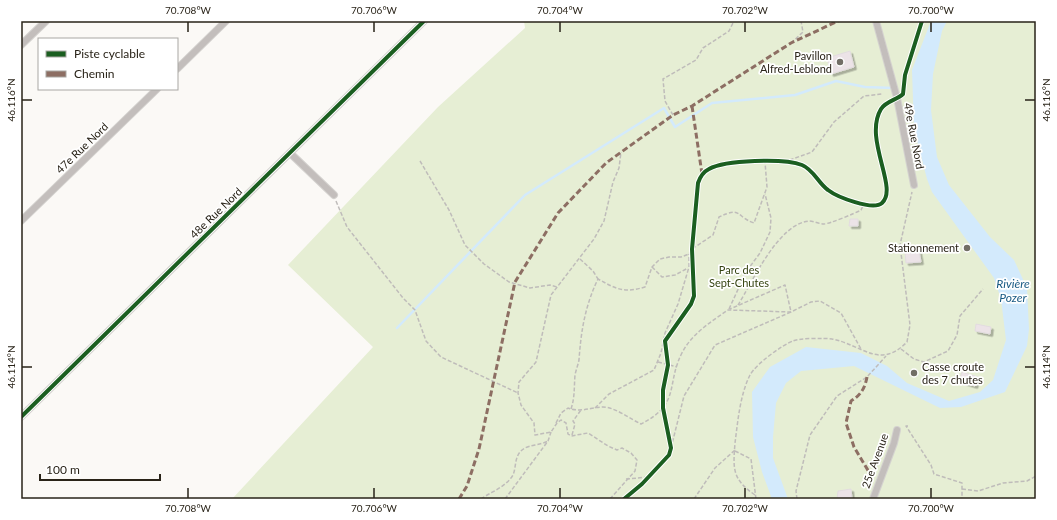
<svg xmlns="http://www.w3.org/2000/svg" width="1057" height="520" font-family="Lato,sans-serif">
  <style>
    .green { fill: #e6eed4 }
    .water { fill: #d3eafc }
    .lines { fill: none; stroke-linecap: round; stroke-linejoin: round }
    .stream { stroke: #d3eafc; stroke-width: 2.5 }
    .building { fill: #ece3e7; stroke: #e2dcdf; filter: url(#shadow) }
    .minor-casing { stroke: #d4d2cf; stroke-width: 8 }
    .path { stroke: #bfbcba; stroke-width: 1.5; stroke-dasharray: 4 2; stroke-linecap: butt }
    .minor { stroke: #c3bebc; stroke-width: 6 }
    .quiet { stroke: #8d6e63; stroke-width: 3; stroke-dasharray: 6 3; stroke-linecap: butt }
    .cycleway-casing { stroke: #fff; stroke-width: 6 }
    .cycleway { stroke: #1b5e20; stroke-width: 4 }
    .ticks { fill: none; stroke: #292318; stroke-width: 1.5 }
    .poi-dot { fill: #726e66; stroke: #fff; stroke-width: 1.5 }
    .labels { text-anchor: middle; stroke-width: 3.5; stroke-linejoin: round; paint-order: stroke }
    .poi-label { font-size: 11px; fill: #292318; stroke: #fff; text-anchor: end }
    .street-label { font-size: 11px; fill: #292318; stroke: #fff }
    .park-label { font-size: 11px; fill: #354311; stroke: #fff }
    .water-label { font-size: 12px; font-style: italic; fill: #175983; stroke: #fff }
    .neatline { fill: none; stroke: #292318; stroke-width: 1.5 }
    .ticks-label { font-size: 10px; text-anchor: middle; fill: #292318 }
  </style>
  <defs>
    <filter id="shadow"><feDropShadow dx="2.5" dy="2.5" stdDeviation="0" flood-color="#0004"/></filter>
  </defs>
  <rect width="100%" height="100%" fill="#fbf9f6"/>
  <polygon class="green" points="524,21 1036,21 1036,499 232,499 373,347 288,265 438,107 525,28"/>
  <polygon class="water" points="931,21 947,21 942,31 933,74 931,110 937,157 949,185 990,237 1014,260 1027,288 1029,329 1027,346 1005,392 961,407 940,408 854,366 801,371 786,383 776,403 773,437 773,458 788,499 772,499 762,472 753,437 752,392 770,367 806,347 861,353 887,366 907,383 949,401 980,392 993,380 1006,340 1001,299 994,278 932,192 927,179 914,129 912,70"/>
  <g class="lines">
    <polyline class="stream" points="397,328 525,195 664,108 675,127 712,103 795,95 836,81 865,87 894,88"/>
  </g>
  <g class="building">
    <polygon points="850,51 854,67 831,74 827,58"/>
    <polygon points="850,219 858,219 858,226 849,226"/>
    <polygon points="919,251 921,262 906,263 905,252"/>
    <polygon points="976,324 991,327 990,334 975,331"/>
    <polygon points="962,372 978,377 975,386 959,381"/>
    <polygon points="851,489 852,499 837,499 838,491"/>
  </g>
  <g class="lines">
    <g class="minor-casing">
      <g id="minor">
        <polyline points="876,21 897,98 914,185"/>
        <polyline points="21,45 46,21"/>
        <polyline points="177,69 226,21"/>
        <polyline points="290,153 334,195"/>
        <polyline points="21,221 157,89"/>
        <polyline points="21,417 424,21"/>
        <polyline points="873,499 894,443 897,430"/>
      </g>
    </g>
    <g class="path">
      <polyline points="791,43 803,32 801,21"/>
      <polyline points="673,115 665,101 663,79 696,60 703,48 729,31 734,21"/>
      <polyline points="420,161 449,210 465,245 484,264 509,282 530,288 550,285 557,287"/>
      <polyline points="784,162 812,152 834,122 864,96 882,94"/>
      <polyline points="336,201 347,227 403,298 415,310 426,341 441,357 518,393"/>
      <polyline points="580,259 593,271 598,279"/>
      <polyline points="652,267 662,277 675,275 688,268"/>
      <path d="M738 305C753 281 778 224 809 221 814 221 819 224 824 224 829 224 856 213 861 210L864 204"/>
      <polyline points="729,309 746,272 760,253 770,232 771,218 765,194"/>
      <polyline points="901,349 914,359 924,362 948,351 957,335 960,316 983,289"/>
      <polyline points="658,362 677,367"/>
      <polyline points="595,408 609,394 654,370 661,353 665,333 678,304 689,267 689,254"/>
      <path d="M571 409C575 397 574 387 575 375 576 370 578 365 579 360 581 331 585 306 598 279 618 290 624 293 645 287L652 267 660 259 669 257H681L689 254 692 249 713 235 719 217C742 206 736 217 754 223L767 187 765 162"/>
      <path d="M556 423 561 413 568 408C581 413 591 407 603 407 615 407 630 419 641 424 682 403 665 384 683 351 693 333 712 321 728 310L791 312 811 302 820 301 841 313 861 349"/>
      <polyline points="908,426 906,426 931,465 934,474 962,483 962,499"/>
      <polyline points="572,435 575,424 573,421 581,410"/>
      <polyline points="671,448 684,396 715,345 791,312 785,285 730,309"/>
      <polyline points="735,451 751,459 756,499"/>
      <polyline points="626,479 649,477"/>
      <polyline points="962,489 978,491 1003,483 1027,481 1036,476"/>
      <path d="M755 495C732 479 733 469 735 443 738 420 740 395 750 375 756 364 782 345 793 341 799 338 825 338 832 339 863 345 879 370 907 342L910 325 900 245 912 192"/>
      <path d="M481 499C491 492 503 488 511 478 518 470 512 455 525 448 530 445 541 445 548 441"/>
      <polyline points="505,499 548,441 551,432"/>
      <polyline points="610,499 635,471 637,460 631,453 622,448 617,450 608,446 588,433 571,436 568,434 566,423 561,420 557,423 551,432 535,435 534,423 521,405 518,393 519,382 536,362 551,295 594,239 604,221 613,182 619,168 621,152"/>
      <polyline points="694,499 715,468 735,450"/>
      <polyline points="797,499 796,491 810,435 837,396 867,377 886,356"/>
    </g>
    <use href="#minor" class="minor"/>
    <g class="quiet">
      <polyline points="692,106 702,174"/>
      <path d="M867 377C865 388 861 395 851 401L846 423 854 447 869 472"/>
      <polyline points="459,499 467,486 479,449 515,282 558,213 606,163 673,115 692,106 791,43 838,21"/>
    </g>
    <g class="cycleway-casing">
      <g id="cycleway">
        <polyline points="21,417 424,21"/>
        <path d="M624 499 642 484 669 455 671 448 663 408V390L668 365 665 341 691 304 694 296 692 249 698 183C700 177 703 172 709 169 725 160 784 158 802 165 814 170 818 183 828 190 837 197 873 211 882 203 899 188 863 139 881 109 886 101 897 100 903 94L905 75 922 21"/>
      </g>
    </g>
    <use href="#cycleway" class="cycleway"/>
  </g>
  <path class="ticks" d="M188 22V32M374 22V32M560 22V32M745 22V32M931 22V32M22 100H32M1025 100H1035M22 367H32M1025 367H1035M188 488V498M374 488V498M560 488V498M745 488V498M931 488V498"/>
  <g class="poi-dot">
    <circle cx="840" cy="62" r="4"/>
    <circle cx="967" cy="248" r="4"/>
    <circle cx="914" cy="373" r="4"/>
  </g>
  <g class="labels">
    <g class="poi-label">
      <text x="832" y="60">Pavillon<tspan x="832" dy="13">Alfred-Leblond</tspan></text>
      <text x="959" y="252">Stationnement</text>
      <text x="922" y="371" text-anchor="start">Casse croute<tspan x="922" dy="13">des 7 chutes</tspan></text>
    </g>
    <g class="street-label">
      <text transform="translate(914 136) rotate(79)" y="4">49e Rue Nord</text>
      <text transform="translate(82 148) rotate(-44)" y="4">47e Rue Nord</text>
      <text transform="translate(216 213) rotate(-44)" y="4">48e Rue Nord</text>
      <text transform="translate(875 461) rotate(-70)" y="4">25e Avenue</text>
    </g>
    <g class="park-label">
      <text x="739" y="274">Parc des<tspan x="739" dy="13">Sept-Chutes</tspan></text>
    </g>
    <g class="water-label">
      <text x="1013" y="288">Rivière<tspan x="1013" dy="14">Pozer</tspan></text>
    </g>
  </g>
  <rect width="1057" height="520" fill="none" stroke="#ffffff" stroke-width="44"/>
  <rect x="38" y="38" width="140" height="52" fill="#ffffff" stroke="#a9a7a3"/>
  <rect x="46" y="51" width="20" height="6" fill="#1b5e20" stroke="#a9a7a3"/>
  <text x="74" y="58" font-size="12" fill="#292318">Piste cyclable</text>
  <rect x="46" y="71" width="20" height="6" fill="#8d6e63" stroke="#a9a7a3"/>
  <text x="74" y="78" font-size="12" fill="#292318">Chemin</text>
  <path d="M40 474v6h120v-6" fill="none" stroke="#292318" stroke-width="2"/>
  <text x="46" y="474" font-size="12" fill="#292318" stroke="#ffffff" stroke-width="3" paint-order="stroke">100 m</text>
  <rect x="22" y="22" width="1013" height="476" class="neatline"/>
  <g class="ticks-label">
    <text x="188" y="14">70.708°W</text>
    <text x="374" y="14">70.706°W</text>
    <text x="560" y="14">70.704°W</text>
    <text x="745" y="14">70.702°W</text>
    <text x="931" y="14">70.700°W</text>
    <text transform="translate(11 100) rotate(-90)" y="4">46.116°N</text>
    <text transform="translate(1046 100) rotate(-90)" y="4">46.116°N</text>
    <text transform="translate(11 367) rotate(-90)" y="4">46.114°N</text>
    <text transform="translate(1046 367) rotate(-90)" y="4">46.114°N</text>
    <text x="188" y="512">70.708°W</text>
    <text x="374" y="512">70.706°W</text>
    <text x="560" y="512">70.704°W</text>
    <text x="745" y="512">70.702°W</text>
    <text x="931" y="512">70.700°W</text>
  </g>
</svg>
